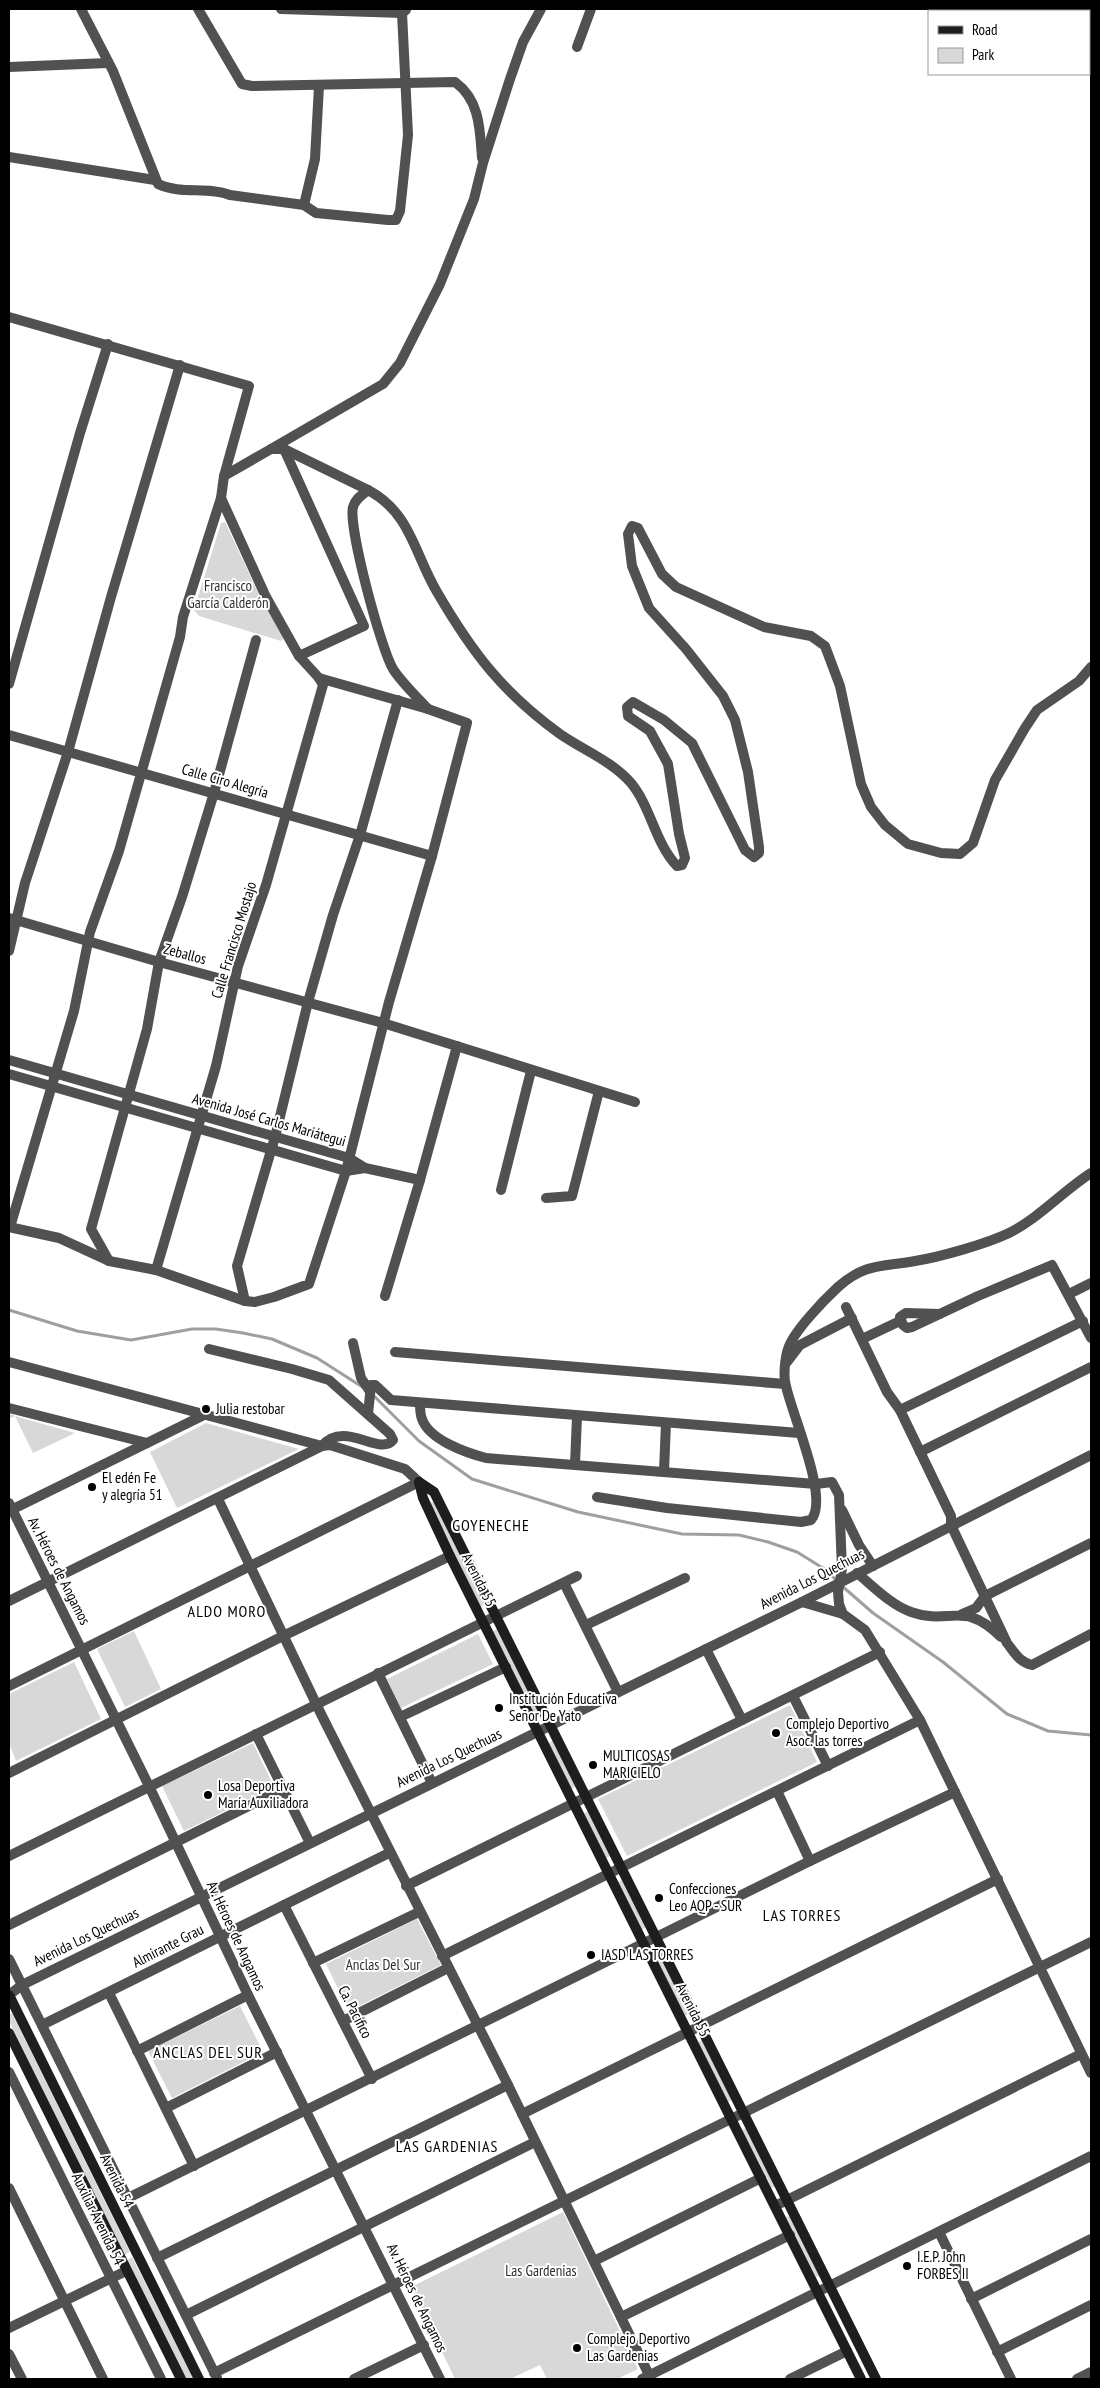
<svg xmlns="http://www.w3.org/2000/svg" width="1100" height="2388" font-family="'PT Sans Narrow',sans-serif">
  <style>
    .green { fill: #d8d8d8 }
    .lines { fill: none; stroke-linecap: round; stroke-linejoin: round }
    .stream { stroke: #9f9f9f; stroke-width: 3 }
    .street { stroke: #515151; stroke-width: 10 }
    .secondary { stroke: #1e1e1e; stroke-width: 10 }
    .poi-dot { fill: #000; stroke: #fff; stroke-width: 2 }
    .labels { text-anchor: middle; stroke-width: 4; stroke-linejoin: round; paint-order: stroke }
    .park-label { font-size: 15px; fill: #2f2f2f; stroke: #fff }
    .street-label { font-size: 15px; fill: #000; stroke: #fff }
    .poi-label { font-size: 15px; fill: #000; stroke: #fff; text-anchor: start }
    .neighbourhood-label { font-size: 16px; letter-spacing: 1px; fill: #000; stroke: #fff }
  </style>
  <rect width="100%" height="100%" fill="#fff"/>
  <g class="green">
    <polygon points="225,522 261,599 284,638 281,641 199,616 194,610 221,523"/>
    <polygon points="9,1413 15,1416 75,1433 33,1453 15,1416 9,1419"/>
    <polygon points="206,1423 299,1449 177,1508 150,1452"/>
    <polygon points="435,1501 485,1604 480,1607 430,1503"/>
    <polygon points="498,1629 539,1713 535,1715 493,1631"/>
    <polygon points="134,1631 161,1689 125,1707 97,1649"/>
    <polygon points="478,1634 493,1664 401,1708 387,1679"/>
    <polygon points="74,1662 101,1719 16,1761 9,1743 9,1694"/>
    <polygon points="790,1705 817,1762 627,1856 598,1799"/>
    <polygon points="554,1740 576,1786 571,1789 549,1743"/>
    <polygon points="253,1743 274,1787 184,1831 162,1786"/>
    <polygon points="588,1811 610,1856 605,1859 583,1814"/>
    <polygon points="622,1880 646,1927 641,1930 618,1882"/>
    <polygon points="417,1919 441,1965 349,2011 326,1964"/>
    <polygon points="661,1955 689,2013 685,2016 656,1958"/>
    <polygon points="240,2006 263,2052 172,2098 148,2051"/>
    <polygon points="12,2013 130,2252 124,2255 9,2021 9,2015"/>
    <polygon points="702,2040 732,2100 728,2102 698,2042"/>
    <polygon points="746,2128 775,2186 772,2188 742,2130"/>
    <polygon points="563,2212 638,2369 617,2379 547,2379 540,2365 510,2379 455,2379 411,2287"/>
    <polygon points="790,2216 820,2276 816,2277 786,2217"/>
    <polygon points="132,2257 194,2379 186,2379 127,2260"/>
  </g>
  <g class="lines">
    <g class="stream">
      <polyline points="9,1310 77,1331 131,1340 192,1329 216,1329 243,1333 272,1339 317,1358 364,1388"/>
      <polyline points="373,1395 419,1441 472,1479 578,1512 682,1534 739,1535 768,1542 797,1552 826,1570 838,1582"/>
      <polyline points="842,1586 873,1613 943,1662 1007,1714 1048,1731 1091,1735"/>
    </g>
    <g class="street">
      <path d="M81 9 113 71 158 184C181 195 207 186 230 195L304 205 316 213 388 220H396L400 211 408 135 402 13"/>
      <path d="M198 9 242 84 252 86 455 82C480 100 480 130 482 158"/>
      <polyline points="281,9 402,13 406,10"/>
      <polyline points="577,47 591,9"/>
      <polyline points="9,67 108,63"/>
      <polyline points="9,157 155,180"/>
      <polyline points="304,205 315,159 319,86"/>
      <polyline points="9,317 249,386 224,476 221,498 183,617 180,637 119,851 90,932 74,1011 10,1227"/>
      <polyline points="271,449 383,384 400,363 440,284 474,199 483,163 510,79 523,42 541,9"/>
      <polyline points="284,449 364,626 299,656"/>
      <polyline points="224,476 271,449 284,449 368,490"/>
      <polyline points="9,684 80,433 108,344"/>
      <path d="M428 709C416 696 402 683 393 669 381 649 348 527 353 507 355 499 362 495 368 490 411 513 414 553 437 592 472 652 502 692 560 734 583 750 612 761 631 783 651 807 655 843 677 866L682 865 685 858 679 834 668 764 650 731 628 716 627 707 633 702 664 720 692 743 745 850 754 857 759 853V847L748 772 735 720 723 696 686 649 649 608 632 566 628 534 632 526 638 528 662 574 676 587 764 627 811 636 825 646 840 686 861 784 871 807 885 825 908 844 941 853 960 854 973 843 995 780 1025 728 1037 710 1079 681 1091 667"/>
      <polyline points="9,735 432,856"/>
      <polyline points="9,918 159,962 383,1023 635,1102"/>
      <polyline points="9,951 25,883 68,752 111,597 180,365"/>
      <polyline points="9,1060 349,1158 365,1168"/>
      <polyline points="9,1074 346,1171 365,1168 420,1180"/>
      <polyline points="501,1190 531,1071"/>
      <polyline points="546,1198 572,1196 599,1091"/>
      <polyline points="9,1227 59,1238 109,1261 156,1270 245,1301 255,1302 274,1297 309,1284 346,1171 389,1002 432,856 467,723 428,709 319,678 299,656 266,597 221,498"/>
      <polyline points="109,1261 91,1229 147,1029 159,962 182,897 214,793 256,640"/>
      <polyline points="156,1270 216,1066 238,966 266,885 323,685 319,678"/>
      <polyline points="1069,1294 1091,1283"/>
      <polyline points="385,1296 420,1180 457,1046"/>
      <polyline points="245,1301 237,1266 275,1137 308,1002 333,915 360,835 398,700"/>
      <path d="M846 1307 887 1392 900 1410 951 1516V1525L1007 1643C1015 1653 1019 1662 1032 1665L1091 1634"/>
      <polyline points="940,1314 906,1313 900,1317 903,1325 907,1328 912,1327 978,1296 1052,1265 1091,1338"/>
      <polyline points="862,1339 900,1321"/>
      <polyline points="353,1343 361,1378 369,1390"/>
      <polyline points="395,1352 785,1384"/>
      <polyline points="9,1362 322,1446 330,1445 405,1469 419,1482 9,1686"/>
      <polyline points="787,1362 800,1345 852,1318"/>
      <path d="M420 1403C420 1408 420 1414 422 1419 429 1440 467 1453 486 1458L816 1484 832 1482 839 1495 842 1569 838 1592 839 1604 843 1614 865 1630 920 1720 1091 2073"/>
      <polyline points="9,1408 147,1443"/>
      <polyline points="900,1410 1083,1321"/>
      <polyline points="368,1414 371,1385 375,1385 391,1400 799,1433"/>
      <polyline points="920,1452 1091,1367"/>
      <polyline points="575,1464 577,1417"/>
      <polyline points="664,1471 666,1423"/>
      <path d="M597 1497 667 1508 801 1522 811 1520C830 1499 792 1415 786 1386 783 1377 785 1358 788 1349 793 1332 824 1300 838 1287 865 1263 882 1267 915 1261 940 1257 986 1244 1009 1233 1039 1218 1063 1191 1091 1173"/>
      <polyline points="218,1499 321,1714 508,2085 651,2379"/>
      <polyline points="9,1503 149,1786 248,1995 440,2379"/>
      <polyline points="842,1510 859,1545 873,1566"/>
      <polyline points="9,1511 206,1414"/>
      <path d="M857 1573C874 1587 891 1605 911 1612 950 1626 963 1599 1001 1637"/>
      <polyline points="564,1583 618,1692"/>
      <path d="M9 1601 322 1446C344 1419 380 1457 393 1440L390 1434 329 1380 292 1369 209 1349"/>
      <polyline points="802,1602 843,1614"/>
      <polyline points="962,1614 976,1608 985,1596 1091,1543"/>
      <polyline points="586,1625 685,1578"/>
      <polyline points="706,1649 742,1720"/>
      <polyline points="378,1673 432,1783"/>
      <polyline points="793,1696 828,1766"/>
      <polyline points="400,1717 506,1667"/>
      <polyline points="256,1734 310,1843"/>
      <polyline points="9,1773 283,1636 450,1556"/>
      <polyline points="777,1791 810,1861"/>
      <polyline points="9,1856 577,1576"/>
      <polyline points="406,1886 880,1652"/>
      <polyline points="284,1905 372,2079"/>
      <polyline points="9,1925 283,1789"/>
      <polyline points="442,1956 920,1720"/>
      <polyline points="9,1959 217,2378"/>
      <polyline points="313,1963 419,1912"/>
      <polyline points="109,1993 194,2166"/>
      <polyline points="9,1995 22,1985 802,1602 1091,1455"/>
      <polyline points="343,2021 448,1968"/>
      <polyline points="42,2025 389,1853"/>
      <polyline points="137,2051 248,1995"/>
      <polyline points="9,2072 161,2379"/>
      <polyline points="166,2108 277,2052"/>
      <polyline points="522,2114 998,1879"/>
      <polyline points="9,2188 103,2379"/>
      <polyline points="128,2198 810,1861 955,1792"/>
      <polyline points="775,2206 1081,2054"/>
      <polyline points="939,2232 1011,2379"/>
      <polyline points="157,2258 508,2085"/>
      <polyline points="594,2261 761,2178"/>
      <polyline points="971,2299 1091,2239"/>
      <polyline points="186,2315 535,2142"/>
      <polyline points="621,2317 790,2235"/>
      <polyline points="9,2328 126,2271"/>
      <polyline points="997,2352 1091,2305"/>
      <polyline points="9,2354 22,2379"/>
      <polyline points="214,2373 1091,1942"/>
      <polyline points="354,2379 424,2345"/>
      <polyline points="642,2379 1091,2156"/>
      <polyline points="790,2379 847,2351"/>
      <polyline points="1077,2379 1091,2372"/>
    </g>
    <g class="secondary">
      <polyline points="419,1482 434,1492 876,2379"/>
      <polyline points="419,1482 423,1498 450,1556 861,2379"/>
      <polyline points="9,1995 199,2379"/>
      <polyline points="9,2033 181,2379"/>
    </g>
  </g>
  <g class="poi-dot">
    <circle cx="206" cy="1409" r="5"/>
    <circle cx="92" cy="1487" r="5"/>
    <circle cx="499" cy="1708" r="5"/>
    <circle cx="776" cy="1733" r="5"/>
    <circle cx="593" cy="1765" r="5"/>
    <circle cx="208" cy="1795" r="5"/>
    <circle cx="659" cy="1898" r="5"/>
    <circle cx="591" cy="1955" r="5"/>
    <circle cx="907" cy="2266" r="5"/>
    <circle cx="577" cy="2348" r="5"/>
  </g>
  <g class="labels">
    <g class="park-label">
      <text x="228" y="591">Francisco<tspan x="228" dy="17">García Calderón</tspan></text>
      <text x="383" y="1970">Anclas Del Sur</text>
      <text x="541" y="2276">Las Gardenias</text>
    </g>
    <g class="street-label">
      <text transform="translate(225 781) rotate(16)" y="5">Calle Ciro Alegría</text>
      <text transform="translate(234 940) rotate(-73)" y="5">Calle Francisco Mostajo</text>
      <text transform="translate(185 954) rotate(15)" y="5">Zeballos</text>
      <text transform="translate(269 1120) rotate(16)" y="5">Avenida José Carlos Mariátegui</text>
      <text transform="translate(59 1571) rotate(63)" y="5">Av. Héroes de Angamos</text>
      <text transform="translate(812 1579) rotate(-27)" y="5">Avenida Los Quechuas</text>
      <text transform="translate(479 1580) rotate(63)" y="5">Avenida 55</text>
      <text transform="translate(449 1758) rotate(-26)" y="5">Avenida Los Quechuas</text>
      <text transform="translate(236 1936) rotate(65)" y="5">Av. Héroes de Angamos</text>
      <text transform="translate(86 1937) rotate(-26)" y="5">Avenida Los Quechuas</text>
      <text transform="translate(168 1946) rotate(-27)" y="5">Almirante Grau</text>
      <text transform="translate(693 2010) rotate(63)" y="5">Avenida 55</text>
      <text transform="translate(355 2012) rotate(63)" y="5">Ca. Pacífico</text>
      <text transform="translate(117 2181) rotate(64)" y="5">Avenida 54</text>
      <text transform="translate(98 2219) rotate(64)" y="5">Auxiliar Avenida 54</text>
      <text transform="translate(417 2298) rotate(64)" y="5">Av. Héroes de Angamos</text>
    </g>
    <g class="poi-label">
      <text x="216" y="1414">Julia restobar</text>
      <text x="102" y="1483">El edén Fe<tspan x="102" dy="17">y alegría 51</tspan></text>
      <text x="509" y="1704">Institución Educativa<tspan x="509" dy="17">Señor De Yato</tspan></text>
      <text x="786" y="1729">Complejo Deportivo<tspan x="786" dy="17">Asoc. las torres</tspan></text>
      <text x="603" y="1761">MULTICOSAS<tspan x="603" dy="17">MARICIELO</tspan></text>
      <text x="218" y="1791">Losa Deportiva<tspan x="218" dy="17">María Auxiliadora</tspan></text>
      <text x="669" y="1894">Confecciones<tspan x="669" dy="17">Leo AQP - SUR</tspan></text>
      <text x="601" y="1960">IASD LAS TORRES</text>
      <text x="917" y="2262">I.E.P. John<tspan x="917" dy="17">FORBES II</tspan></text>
      <text x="587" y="2344">Complejo Deportivo<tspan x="587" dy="17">Las Gardenias</tspan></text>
    </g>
    <g class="neighbourhood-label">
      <text x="491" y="1531">GOYENECHE</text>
      <text x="227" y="1617">ALDO MORO</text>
      <text x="802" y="1921">LAS TORRES</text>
      <text x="208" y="2058">ANCLAS DEL SUR</text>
      <text x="447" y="2152">LAS GARDENIAS</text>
    </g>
  </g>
  <rect width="1100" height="2388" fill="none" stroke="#000000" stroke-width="20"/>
  <rect x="928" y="10" width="162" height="65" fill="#ffffff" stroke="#999999"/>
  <rect x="938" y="26" width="25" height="8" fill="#1e1e1e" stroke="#999999"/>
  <text x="972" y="35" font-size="15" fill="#000000">Road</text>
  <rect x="938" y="48" width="25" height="15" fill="#d8d8d8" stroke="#999999"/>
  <text x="972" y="60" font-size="15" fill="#000000">Park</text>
</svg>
